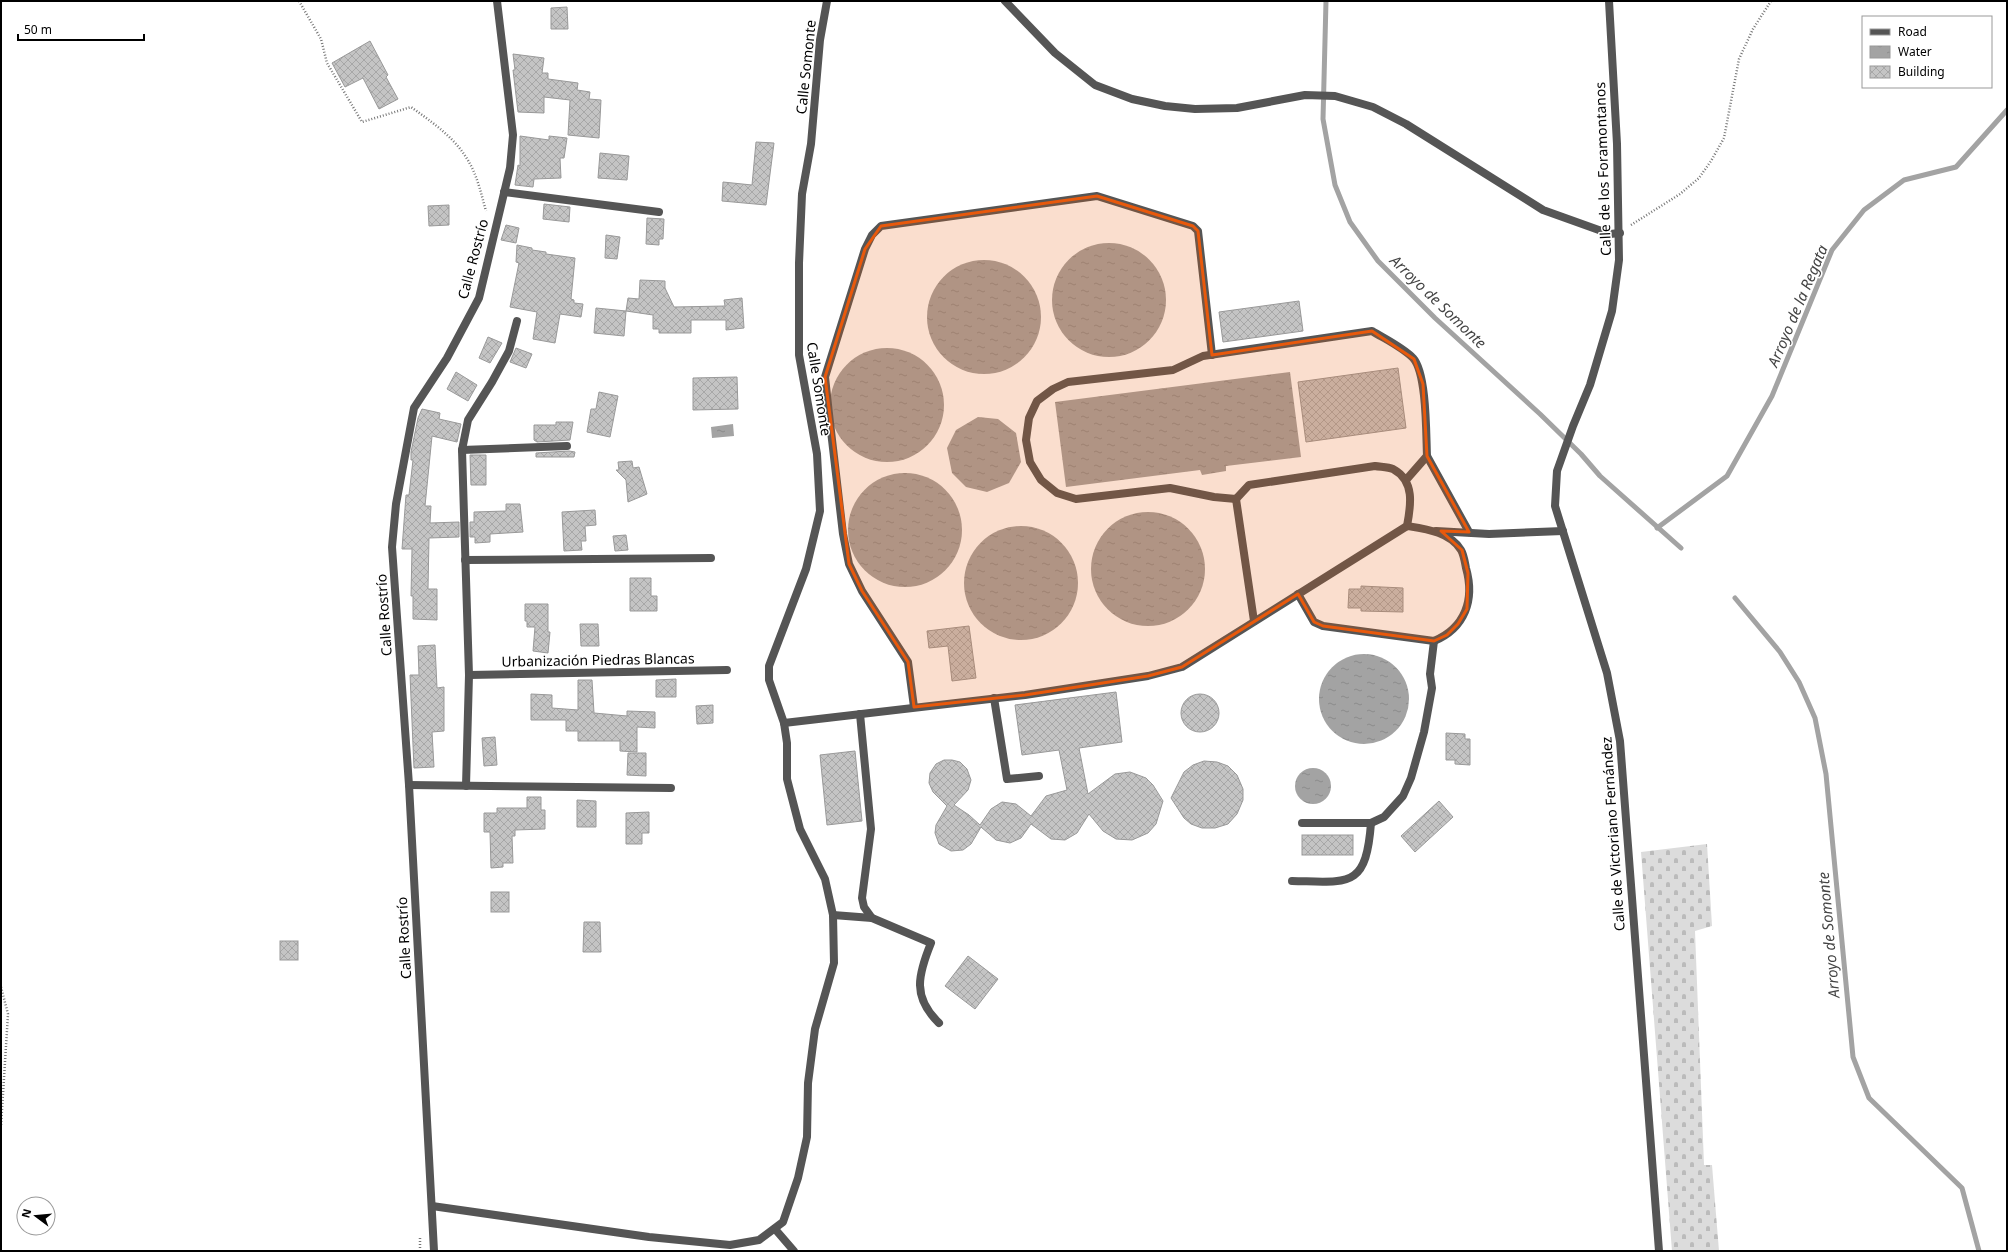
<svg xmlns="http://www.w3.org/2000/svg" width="2008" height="1252" font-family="'Noto Sans',sans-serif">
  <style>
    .cemetery { fill: url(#cemetery-stones) }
    .water { fill: url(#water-ripples) }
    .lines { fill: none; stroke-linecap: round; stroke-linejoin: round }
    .stream { stroke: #a3a3a3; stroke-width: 5 }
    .building { fill: url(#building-cross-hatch); stroke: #999 }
    .path { stroke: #777; stroke-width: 2.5; stroke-dasharray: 1 2; stroke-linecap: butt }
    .street { stroke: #555; stroke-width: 8 }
    .marked { fill: #e8590c; fill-opacity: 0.2; stroke: #e8590c; stroke-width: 3; stroke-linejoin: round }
    .labels { text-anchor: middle; stroke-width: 3; stroke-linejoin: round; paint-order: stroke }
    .street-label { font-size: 14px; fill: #000; stroke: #fff }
    .water-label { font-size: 15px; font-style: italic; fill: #444; stroke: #fff }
  </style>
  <defs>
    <pattern id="cemetery-stones" width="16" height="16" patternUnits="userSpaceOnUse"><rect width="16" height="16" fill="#dcdcdc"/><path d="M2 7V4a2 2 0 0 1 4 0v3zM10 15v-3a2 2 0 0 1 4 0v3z" fill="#bbb"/></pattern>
    <pattern id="water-ripples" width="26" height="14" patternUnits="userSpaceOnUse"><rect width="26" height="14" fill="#a3a3a3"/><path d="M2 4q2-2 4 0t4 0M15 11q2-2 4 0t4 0" fill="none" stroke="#8b8b8b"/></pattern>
    <pattern id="building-cross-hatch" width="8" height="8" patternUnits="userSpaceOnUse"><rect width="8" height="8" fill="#c4c4c4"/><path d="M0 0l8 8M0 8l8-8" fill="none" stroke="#a7a7a7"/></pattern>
  </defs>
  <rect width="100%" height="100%" fill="#fff"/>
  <polygon class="cemetery" points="1707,844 1712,926 1695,931 1704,1165 1712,1165 1719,1251 1672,1251 1641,852"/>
  <g class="water">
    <circle cx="1109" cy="300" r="57"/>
    <circle cx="984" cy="317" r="57"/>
    <circle cx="887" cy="405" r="57"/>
    <polygon points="1290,372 1301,457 1226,466 1226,471 1202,475 1200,470 1066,487 1055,402"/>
    <polygon points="978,417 998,419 1016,433 1021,462 1009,483 987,492 966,487 952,473 947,448 956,430"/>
    <polygon points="733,424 734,436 712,438 711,427"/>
    <circle cx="905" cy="530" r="57"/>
    <circle cx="1148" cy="569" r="57"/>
    <circle cx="1021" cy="583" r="57"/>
    <circle cx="1364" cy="699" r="45"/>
    <circle cx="1313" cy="786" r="18"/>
  </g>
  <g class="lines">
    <g class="stream">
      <polyline points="1326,1 1323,119 1335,185 1350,222 1378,261 1435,318 1540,414 1581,454 1600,476 1681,548"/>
      <polyline points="1657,528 1727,476 1772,396 1832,250 1864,210 1904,180 1956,167 2007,110"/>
      <polyline points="1735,598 1780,652 1799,682 1815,718 1826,774 1853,1057 1869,1098 1962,1188 1979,1251"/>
    </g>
  </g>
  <g class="building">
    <polygon points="567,7 568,29 551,29 551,8"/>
    <polygon points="370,41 388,75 386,77 398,99 379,109 363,78 345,87 332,63"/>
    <polygon points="513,54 544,58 542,73 548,73 548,79 578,83 577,90 590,92 589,99 601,100 599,138 568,135 570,100 544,97 544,113 518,112 513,70 515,70"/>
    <polygon points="520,136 549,140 549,136 567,138 564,158 560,158 561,178 534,179 533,187 515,185 518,165 520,166"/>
    <polygon points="756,142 774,143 766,205 722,201 723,182 752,185"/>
    <polygon points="600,153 629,156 627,180 598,178"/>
    <polygon points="544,204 570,207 569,222 543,219"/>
    <polygon points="449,205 449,225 429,226 428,206"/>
    <polygon points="647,218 664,219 663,239 659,239 659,245 646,244"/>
    <polygon points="506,225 519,228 516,243 501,240"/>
    <polygon points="606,235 620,237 617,259 605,258"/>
    <polygon points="517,245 532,248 532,250 546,252 546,254 575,258 571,299 574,300 574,303 583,304 581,317 560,314 555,343 533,339 537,312 510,307 519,263 516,262"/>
    <polygon points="640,280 665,281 665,288 674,307 725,306 724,300 742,298 744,328 726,330 726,320 691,320 691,333 659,333 659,329 653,329 653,315 626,311 628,298 639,299"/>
    <polygon points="1299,301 1303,331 1223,342 1219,312"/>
    <polygon points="596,308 626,311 624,336 594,333"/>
    <polygon points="488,337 502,343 490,363 479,358"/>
    <polygon points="516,348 532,354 526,368 510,362"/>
    <polygon points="1398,368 1406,428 1306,442 1298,382"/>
    <polygon points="456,372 477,385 468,401 447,389"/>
    <polygon points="737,377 738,409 693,410 693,378"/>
    <polygon points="599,392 618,396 610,437 587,432 591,409 596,409"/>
    <polygon points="422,409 440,413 439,419 461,424 457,442 432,436 425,506 431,506 430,523 459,522 459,537 429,538 428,589 437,589 437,620 413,619 413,596 411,596 412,549 402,549 406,495 409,495 413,460 411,460 411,452 418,418"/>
    <polygon points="556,422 573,422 570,440 537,442 534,440 534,425 556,425"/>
    <polygon points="569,451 575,452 574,457 536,457 536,453"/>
    <polygon points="470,455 486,455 486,485 471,485"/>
    <polygon points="632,461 633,468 639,467 647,494 628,502 626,480 616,470 619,470 618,462"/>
    <polygon points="506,504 520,504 523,532 490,534 490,542 475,543 475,537 470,537 470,522 474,522 474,512 506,511"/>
    <polygon points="595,510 596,525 585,526 586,541 581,541 582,550 564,551 562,512"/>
    <polygon points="626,535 628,550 615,551 613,536"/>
    <polygon points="630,578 651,578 651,596 657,596 657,611 630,611"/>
    <polygon points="1361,586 1403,588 1403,612 1361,611 1361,608 1348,608 1349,589 1361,589"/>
    <polygon points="525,604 548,604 548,632 550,632 548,653 533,651 535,627 527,627 527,621 525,621"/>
    <polygon points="580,624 598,624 599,646 581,646"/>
    <polygon points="969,626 976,678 952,681 948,646 929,648 927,631"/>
    <polygon points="435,645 437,688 444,687 444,731 432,732 434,767 414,768 410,675 419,675 418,646"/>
    <polygon points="676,679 676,697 656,697 656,680"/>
    <polygon points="578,680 592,680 594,713 627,716 627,711 655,712 655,728 637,727 637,752 620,751 620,741 578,741 578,731 566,731 566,720 531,720 531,694 552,695 552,708 578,710"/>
    <polygon points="1116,692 1122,742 1079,748 1088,794 1115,774 1130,772 1146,778 1153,785 1163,801 1156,824 1148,833 1132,840 1116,839 1103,831 1089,814 1077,833 1065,840 1051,839 1031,824 1021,838 1010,843 996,840 981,827 971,844 963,850 951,851 939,844 935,833 936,825 947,806 933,792 929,783 930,773 936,764 944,760 952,760 960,762 967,769 971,780 968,790 954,805 969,815 980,825 991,809 1002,802 1016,804 1031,816 1046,796 1067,790 1059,750 1022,755 1015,705"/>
    <circle cx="1200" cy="713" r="19"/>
    <polygon points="713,705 713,723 697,724 696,706"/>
    <polygon points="1446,733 1465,734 1465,739 1470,739 1470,765 1455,764 1455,760 1446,760"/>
    <polygon points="495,737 497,765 484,766 482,738"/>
    <polygon points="855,751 862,821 827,825 820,755"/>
    <polygon points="628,753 646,753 646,776 627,775"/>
    <polygon points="1204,761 1217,762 1228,766 1237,775 1243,789 1243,800 1237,814 1228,824 1215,828 1202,828 1191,824 1184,818 1171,798 1184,772 1193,765"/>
    <polygon points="527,797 541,797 541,810 545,810 545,829 515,830 515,836 512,836 513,863 503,863 503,867 491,868 490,832 484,832 484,813 497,813 497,808 527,808"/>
    <polygon points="577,800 596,801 596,827 577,827"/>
    <polygon points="1439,801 1453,817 1415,852 1401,836"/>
    <polygon points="649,812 649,833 642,833 642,844 626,844 626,813"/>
    <rect x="1302" y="835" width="51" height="20"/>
    <rect x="491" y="892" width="18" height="20"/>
    <polygon points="584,922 600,922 601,952 583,952"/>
    <rect x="280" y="941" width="18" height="19"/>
    <polygon points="968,956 998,979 975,1009 945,986"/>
  </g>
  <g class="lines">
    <g class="path">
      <path d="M299 1 321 39 327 63 362 122 411 107C436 125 460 141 473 170 479 183 482 197 486 211"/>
      <polyline points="1631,225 1680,194 1699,178 1711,161 1724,138 1739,59 1753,29 1771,1"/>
      <polyline points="1,987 8,1014 1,1126"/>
      <polyline points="420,1251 420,1236"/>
    </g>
    <g class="street">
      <polyline points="1005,1 1055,53 1095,85 1132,99 1165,106 1195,109 1237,108 1305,95 1335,96 1373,107 1406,124 1543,210 1610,234 1620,233"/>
      <polyline points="1609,1 1617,144 1619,260 1612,311 1590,385 1573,426 1557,471 1555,506 1607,673 1620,741 1659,1251"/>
      <polyline points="504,192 659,212"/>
      <polyline points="462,450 567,446"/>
      <polyline points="1427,456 1469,532"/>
      <polyline points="1236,499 1254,621"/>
      <polyline points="1436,531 1489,534 1563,531"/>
      <polyline points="465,560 711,558"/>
      <path d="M1298 594 1314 622 1323 626 1434 641C1465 628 1475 600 1466 568 1465 563 1464 555 1461 550 1450 532 1426 529 1407 526"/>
      <polyline points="469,675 727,670"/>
      <polyline points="994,698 1007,779 1039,776"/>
      <polyline points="914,707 908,662 862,591 849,564 843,534 829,414 825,377 865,249 872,235 881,226 1097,196 1193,226 1198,231 1212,355"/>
      <path d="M860 714 871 829 862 898 864 907 872 918 931 943C918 975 912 997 939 1023"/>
      <path d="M784 723 1025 695 1148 676 1182 667 1407 526C1411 505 1415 481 1393 469 1388 467 1380 467 1375 466L1249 485 1236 499 1214 497 1170 488 1076 499 1057 493 1041 480 1030 462 1026 440 1029 418 1037 401 1053 389 1068 382 1173 370 1203 356 1372 331C1385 339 1402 347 1413 358 1427 373 1426 435 1427 456L1406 480"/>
      <polyline points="409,785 671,788"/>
      <polyline points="466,786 469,675 462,450 468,420 492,382 509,351 517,321"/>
      <polyline points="1302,823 1371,823 1384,817 1403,796 1411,778 1424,732 1432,688 1430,674 1434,641"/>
      <path d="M1292 881C1349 882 1366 889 1371 823"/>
      <polyline points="833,915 872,918"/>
      <polyline points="432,1206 649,1237 730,1245 759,1240 783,1222 798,1178 807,1137 808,1083 815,1029 834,963 833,915 825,879 800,829 787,779 787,743 784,723 769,680 769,666 806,569 820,511 817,454 799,355 799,263 802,194 811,144 820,40 827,1"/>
      <polyline points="775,1229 794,1251"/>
      <polyline points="434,1251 409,785 392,547 396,504 414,408 447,358 479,298 510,168 513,135 497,1"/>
    </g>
  </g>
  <path class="marked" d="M1097 196 1193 226 1198 231 1212 355 1372 331 1414 359 1423 384 1427 456 1469 532 1441 531 1462 550 1468 573 1467 609 1458 624 1447 635 1434 641 1323 626 1314 622 1298 594 1182 667 1148 676 1025 695 914 707 908 662 862 591 849 564 825 377 865 249 881 226Z"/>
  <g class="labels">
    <g class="street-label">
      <text transform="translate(806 67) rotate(-84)" y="5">Calle Somonte</text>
      <text transform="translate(1603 169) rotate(-92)" y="5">Calle de los Foramontanos</text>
      <text transform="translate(473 259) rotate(-75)" y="5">Calle Rostrío</text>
      <text transform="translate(819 389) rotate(81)" y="5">Calle Somonte</text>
      <text transform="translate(384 615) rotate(-94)" y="5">Calle Rostrío</text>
      <text transform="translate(598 660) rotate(-1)" y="5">Urbanización Piedras Blancas</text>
      <text transform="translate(1613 834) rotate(-94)" y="5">Calle de Victoriano Fernández</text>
      <text transform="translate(404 938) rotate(-93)" y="5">Calle Rostrío</text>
    </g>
    <g class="water-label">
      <text transform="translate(1438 302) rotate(44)" y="5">Arroyo de Somonte</text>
      <text transform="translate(1798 306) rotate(-67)" y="5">Arroyo de la Regata</text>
      <text transform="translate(1829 935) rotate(-95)" y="5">Arroyo de Somonte</text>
    </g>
  </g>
  <rect width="2008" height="1252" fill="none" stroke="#000000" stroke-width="4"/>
  <rect x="1862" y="16" width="130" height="72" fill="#ffffff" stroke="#999999"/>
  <rect x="1870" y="29" width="20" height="6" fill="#555555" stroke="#999999"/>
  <text x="1898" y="36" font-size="12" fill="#000000">Road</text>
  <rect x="1870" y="46" width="20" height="12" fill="url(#water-ripples)" stroke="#999999"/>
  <text x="1898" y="56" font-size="12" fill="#000000">Water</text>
  <rect x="1870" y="66" width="20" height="12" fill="url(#building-cross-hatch)" stroke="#999999"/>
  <text x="1898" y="76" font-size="12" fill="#000000">Building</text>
  <g transform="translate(36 1216) rotate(286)"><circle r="19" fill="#ffffff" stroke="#999999"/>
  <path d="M0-3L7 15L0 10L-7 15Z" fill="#000000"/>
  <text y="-6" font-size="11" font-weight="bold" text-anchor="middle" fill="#000000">N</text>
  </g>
  <path d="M18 34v6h126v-6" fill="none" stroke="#000000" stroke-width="2"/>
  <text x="24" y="34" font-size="12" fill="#000000" stroke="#ffffff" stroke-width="3" paint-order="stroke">50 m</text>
</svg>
